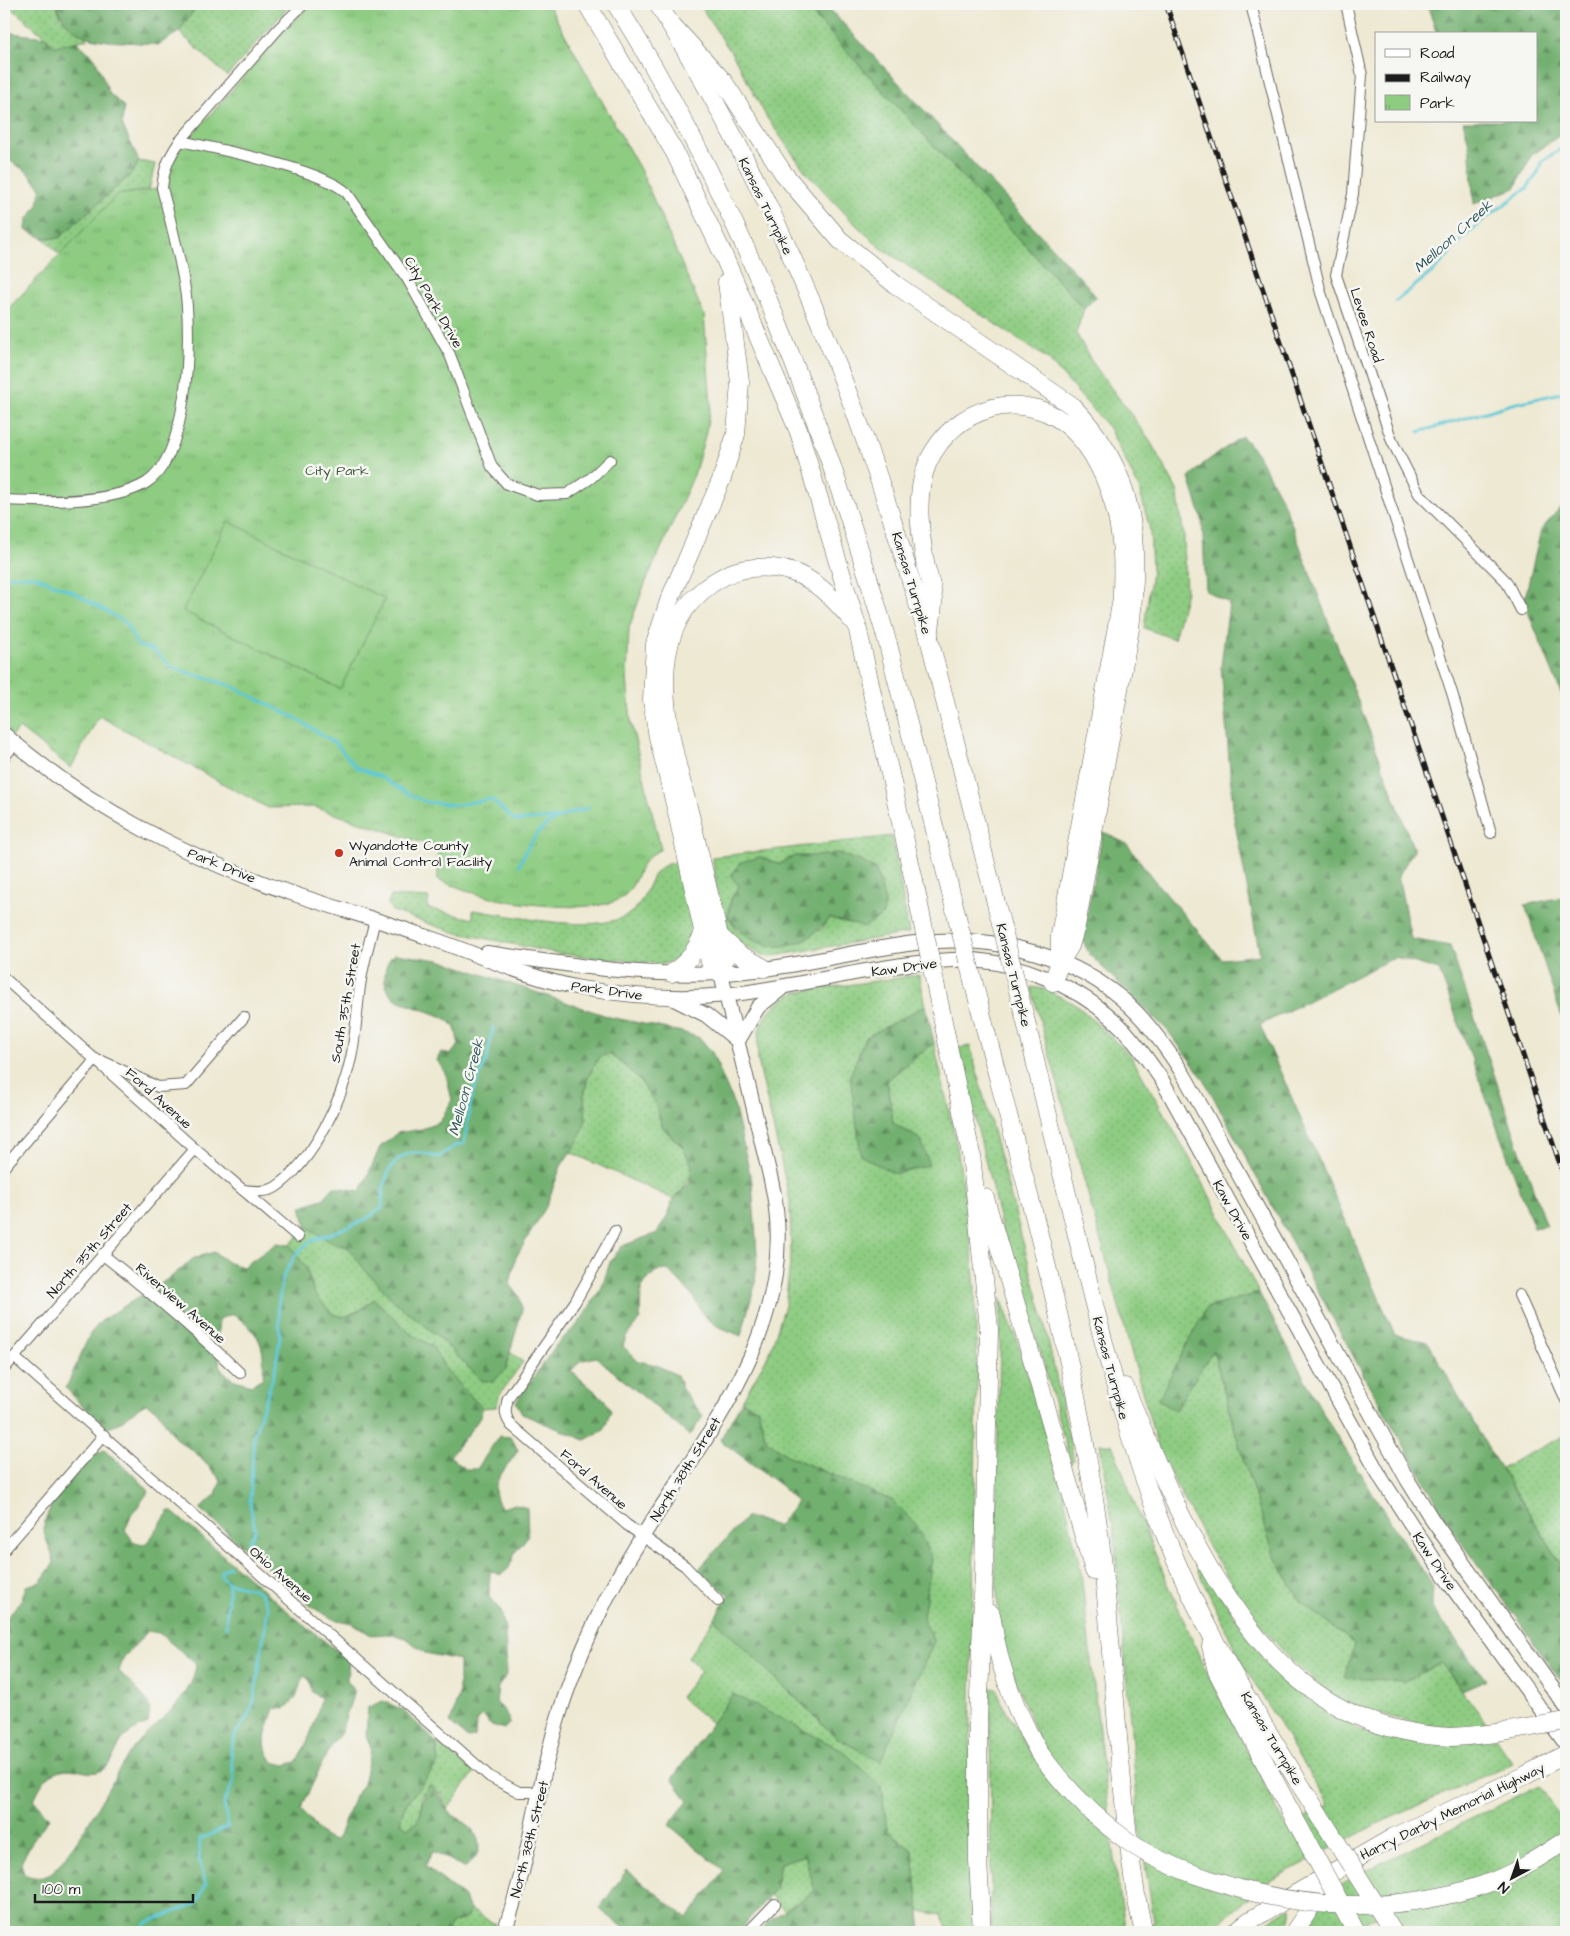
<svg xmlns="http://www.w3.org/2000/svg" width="1570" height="1936" font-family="'Architects Daughter',sans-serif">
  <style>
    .grass { fill: url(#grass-dots); stroke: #55744f; fill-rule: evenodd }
    .forest { fill: url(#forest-firs); stroke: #476646; fill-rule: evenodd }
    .park { fill: url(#park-tufts); stroke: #55744f }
    .pitch { fill: #8ecc82; stroke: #55744f }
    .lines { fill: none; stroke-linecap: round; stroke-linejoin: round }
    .stream { stroke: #5dc8d6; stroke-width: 3 }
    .minor-casing { stroke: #66645c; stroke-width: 12 }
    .secondary-casing { stroke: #66645c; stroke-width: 16 }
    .motorway-casing { stroke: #66645c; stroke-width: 19 }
    .minor { stroke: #fff; stroke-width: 10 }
    .secondary { stroke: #fff; stroke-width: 14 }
    .motorway { stroke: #fff; stroke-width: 18 }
    .rail-casing { stroke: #1c1c1c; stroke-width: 5 }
    .rail { stroke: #f6f6f2; stroke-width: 3; stroke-dasharray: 9; stroke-linecap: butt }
    .motorway-bridge-casing { stroke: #66645c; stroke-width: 19; stroke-linecap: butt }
    .motorway-bridge { stroke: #fff; stroke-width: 18 }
    .poi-dot { fill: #c8321e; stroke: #f6f6f2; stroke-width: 2 }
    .labels { text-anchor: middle; stroke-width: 5; stroke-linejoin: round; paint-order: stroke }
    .street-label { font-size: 14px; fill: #1c1c1c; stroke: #f6f6f2 }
    .park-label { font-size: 14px; fill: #445a40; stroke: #f6f6f2 }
    .poi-label { font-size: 14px; fill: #1c1c1c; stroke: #f6f6f2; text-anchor: start }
    .water-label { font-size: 15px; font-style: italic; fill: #33585d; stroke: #f6f6f2 }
  </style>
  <defs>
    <pattern id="grass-dots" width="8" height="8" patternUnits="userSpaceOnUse" patternTransform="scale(1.25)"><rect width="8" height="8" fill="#8ecc82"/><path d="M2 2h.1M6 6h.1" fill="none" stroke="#7aaf70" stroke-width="1.8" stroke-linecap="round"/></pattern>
    <pattern id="forest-firs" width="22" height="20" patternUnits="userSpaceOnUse" patternTransform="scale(1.25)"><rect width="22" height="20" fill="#72b070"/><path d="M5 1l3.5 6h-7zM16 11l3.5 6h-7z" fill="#5d8e5b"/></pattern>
    <pattern id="park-tufts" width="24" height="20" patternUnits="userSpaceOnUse" patternTransform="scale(1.25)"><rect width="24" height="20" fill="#8ecc82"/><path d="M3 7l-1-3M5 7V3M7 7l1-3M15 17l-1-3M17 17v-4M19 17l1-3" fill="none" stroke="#7aaf70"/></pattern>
  </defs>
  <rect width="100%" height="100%" fill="#f6f6f2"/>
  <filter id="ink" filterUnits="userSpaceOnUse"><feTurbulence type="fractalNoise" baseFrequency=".02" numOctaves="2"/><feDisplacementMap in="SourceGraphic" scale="10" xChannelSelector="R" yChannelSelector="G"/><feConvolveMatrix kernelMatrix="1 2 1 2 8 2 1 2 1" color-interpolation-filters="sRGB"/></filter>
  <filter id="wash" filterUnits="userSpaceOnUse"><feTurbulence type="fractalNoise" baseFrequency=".0096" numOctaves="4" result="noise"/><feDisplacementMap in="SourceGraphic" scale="20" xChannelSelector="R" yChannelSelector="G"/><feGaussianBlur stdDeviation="1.12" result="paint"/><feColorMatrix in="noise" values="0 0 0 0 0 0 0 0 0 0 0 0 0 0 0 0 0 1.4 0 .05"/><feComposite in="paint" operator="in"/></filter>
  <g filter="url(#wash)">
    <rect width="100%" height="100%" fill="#eee9d3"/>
    <g class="grass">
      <polygon points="7,4 56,4 61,18 88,39 55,46"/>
      <polygon points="198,4 287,4 289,6 227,76 179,32"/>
      <polygon points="699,4 803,4 1084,309 1076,333 1092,362 1149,439 1177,490 1184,537 1186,592 1174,639 1144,628 1152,570 1150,530 1139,488 1109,428 1048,359 881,248 855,224 805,171 767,118 736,60"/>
      <polygon points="139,161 155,164 149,190 117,195 60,255 43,238 59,238 132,173"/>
      <path d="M892 836 909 933 768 957C716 940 721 904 712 857ZM837 853 876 870 885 902 845 922 829 918 821 930 738 932 728 916 731 899 760 857 780 864 795 856 819 857Z"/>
      <path d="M669 863H680L696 934C688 949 680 961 662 964L561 954 453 932 392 911 388 904 391 896 429 898 427 908 473 919V910C510 915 595 935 627 915 642 907 645 891 652 878 655 871 662 867 669 863Z"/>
      <path d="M919 975 926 1005 865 1038 861 1156 921 1140 893 1123 887 1080 934 1043 957 1147 969 1221 975 1288 977 1371 969 1823 974 1932H949L941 1915 919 1911 913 1851 887 1830 881 1786 733 1694 712 1723 680 1697 701 1671 688 1657 714 1619 837 1738 934 1642 923 1617 931 1559 893 1501 788 1456 766 1440 758 1409 742 1401 770 1352 785 1305 791 1255 790 1201 758 1061C756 1025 762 1009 796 992Z"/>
      <polygon points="1031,987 1045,989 1077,1005 1131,1056 1197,1171 1259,1293 1206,1308 1175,1409 1213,1350 1243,1459 1275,1557 1301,1602 1354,1643 1441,1663 1489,1726 1435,1727 1368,1712 1332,1696 1293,1662 1253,1617 1205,1541 1158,1449"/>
      <polygon points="970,1046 1043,1316 1074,1460 1070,1462 1043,1360 1004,1238 958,1048"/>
      <path d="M609 1054C627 1067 646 1084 656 1105 659 1112 659 1120 663 1127 671 1140 692 1149 692 1167 692 1182 683 1189 673 1199L570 1152 586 1120 584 1096 588 1077 599 1057Z"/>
      <polygon points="306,1226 332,1243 348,1247 365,1270 395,1302 437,1335 481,1380 493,1382 505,1370 510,1352 523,1362 500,1394 496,1407 482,1408 447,1371 432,1346 411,1334 374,1299 360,1310 344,1317 332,1314 314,1293 306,1268 290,1245"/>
      <polygon points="1001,1298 1020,1349 1062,1488 1081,1572 1113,1852 1126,1932 991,1932 990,1687 996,1688 1002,1703 1033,1757 1036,1735 1006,1655 999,1620 995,1569"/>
      <polygon points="1566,1435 1566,1571 1501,1468"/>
      <polygon points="1100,1444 1112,1444 1144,1528 1201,1660 1287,1828 1328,1805 1240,1659 1197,1569 1202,1567 1267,1664 1319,1704 1362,1731 1433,1743 1496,1739 1513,1763 1375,1825 1264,1884 1208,1932 1142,1932 1154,1921 1139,1825 1114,1533"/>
      <path d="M436 1742 474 1773 447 1810 441 1793 422 1794C421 1809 423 1822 407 1828L400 1822 404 1807 439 1762Z"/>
      <polygon points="1540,1785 1566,1827 1566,1932 1406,1932 1393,1913 1367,1921 1374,1932 1365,1932 1360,1923 1346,1932 1303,1932 1326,1894 1367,1870"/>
      <polygon points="805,1855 815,1891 785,1911 770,1895 775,1889 780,1863"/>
      <polygon points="1292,1908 1290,1920 1283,1932 1254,1932 1279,1913"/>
      <polygon points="471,1910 495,1924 493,1932 447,1932 452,1923 465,1919"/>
    </g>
    <g class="forest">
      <path d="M56 4H198L179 32 158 45C118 38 73 51 56 4Z"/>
      <polygon points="803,4 825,4 1086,284 1096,297 1084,309"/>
      <polygon points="1427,4 1566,4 1566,124 1560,135 1531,156 1515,188 1474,204 1469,144 1463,121 1536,121 1536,34 1437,34"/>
      <polygon points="4,32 45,37 55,46 77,42 95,58 109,93 124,107 122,124 139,161 132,173 59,238 43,238 26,230 27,220 38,205 41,188 26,171 4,157"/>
      <polygon points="1242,436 1257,453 1284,504 1414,850 1398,876 1411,939 1450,946 1546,1226 1534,1228 1439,970 1395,957 1260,1025 1395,1335 1428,1342 1489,1450 1566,1571 1566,1687 1451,1527 1370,1387 1203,1078 1168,1031 1090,955 1082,939 1103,832 1127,844 1154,880 1222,959 1260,955 1234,818 1221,666 1229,603 1206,591 1202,519 1189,478 1203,464"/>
      <polygon points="1566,501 1566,705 1524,602 1541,530"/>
      <path d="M837 853 863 862 876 870 885 902 883 915 864 927 829 918C801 956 754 956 728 916L731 899 739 886 731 876 741 862 760 857 780 864 794 856H819Z"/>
      <polygon points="1566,896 1566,1030 1525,905"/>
      <path d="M394 954 440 960 610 1017 682 1032 700 1038 712 1052 734 1105 752 1182 757 1254 755 1285 741 1336 717 1326 704 1316 692 1295 668 1270 656 1271 641 1287 640 1319 626 1337 623 1346 638 1361 656 1365 677 1375 682 1389 703 1416 690 1436 596 1357 580 1361 571 1371 604 1399 611 1411 604 1430 585 1440 522 1414 516 1402 557 1344 579 1323 602 1287 610 1262 622 1246 657 1233 667 1216 673 1199 690 1183 692 1165 682 1146 663 1128 656 1105 641 1082 622 1063 609 1054 599 1057 588 1077 584 1096 586 1120 578 1141 561 1166 546 1207 516 1257 510 1284 519 1296 522 1310 505 1370 493 1382 481 1380 437 1335 395 1302 365 1270 348 1247 332 1243 306 1226 301 1206 323 1199 334 1187 361 1191 380 1147 397 1133 422 1129 440 1122 452 1100 446 1075 437 1060 441 1052 450 1055 459 1045C457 1040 457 1031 454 1026 438 1005 383 1011 385 978 385 967 386 963 394 954Z"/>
      <polygon points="926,1005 934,1043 887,1080 893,1123 921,1140 929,1165 895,1174 861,1156 850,1076 865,1038"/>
      <path d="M277 1243 290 1245 306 1268 314 1293 332 1314 344 1317 360 1310 374 1299 411 1334 432 1346 447 1371 482 1408 481 1417 450 1456 465 1469H477L499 1436 511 1437 518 1450C506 1471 484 1485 502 1508L515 1504 527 1508 528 1536 516 1551 509 1568 501 1575 490 1571 489 1597 501 1611 505 1630 507 1675 498 1687 496 1702 505 1711 510 1723 504 1729 489 1724 483 1715 476 1722 475 1737 467 1738 450 1723 459 1695V1660L425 1653 406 1638 389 1634 371 1635 352 1623 333 1619 312 1607 200 1509 216 1494 221 1480 196 1453 176 1439 157 1410 146 1404C131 1411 123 1424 107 1427L84 1408 66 1388 90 1334 102 1320 171 1277 194 1258 214 1252 229 1263 243 1267ZM233 1314C261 1334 265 1344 263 1378L251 1385 232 1379 220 1368 217 1338 219 1319Z"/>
      <polygon points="1259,1293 1325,1417 1395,1529 1433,1586 1432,1608 1486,1680 1463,1690 1441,1663 1405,1681 1345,1678 1354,1643 1301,1602 1275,1557 1243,1459 1213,1350 1175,1410 1158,1400 1206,1308"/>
      <polygon points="742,1401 758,1409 766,1440 788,1456 893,1501 916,1524 932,1559 923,1617 934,1642 880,1762 837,1738 714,1619 729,1595 698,1570 746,1517 778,1526 797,1502 780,1485 720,1440"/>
      <path d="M104 1450 136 1477 149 1491 131 1516 125 1530 134 1542 141 1545 148 1542 170 1510 304 1625 349 1660 347 1680 354 1692 340 1734 327 1753 301 1809 324 1837 335 1841 339 1836 353 1799 363 1784 371 1748 366 1735 368 1707 383 1701 403 1710 436 1742 439 1762 404 1807 400 1822 407 1828C428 1821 417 1802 429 1785 445 1796 438 1797 447 1810 450 1814 458 1818 463 1821 483 1836 485 1854 464 1868L433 1851 425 1866 463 1896 471 1910 465 1919 452 1923 447 1932H4V1621L22 1599 26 1586 40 1582 54 1563C53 1552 45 1541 44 1530 42 1507 79 1472 94 1455ZM148 1631 159 1633 196 1664C193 1701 153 1723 132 1750 113 1775 70 1865 46 1876 39 1879 31 1877 24 1874L21 1863 30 1845 49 1818 34 1800C43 1779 52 1766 77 1770 84 1772 93 1774 100 1771 112 1766 115 1750 122 1740 129 1732 138 1728 148 1724L150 1707 142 1695 119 1671 124 1657ZM303 1676 309 1679 312 1692 321 1698C316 1721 309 1742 296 1762L285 1765 273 1762C258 1741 268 1730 274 1708L285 1709 296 1698Z"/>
      <polygon points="733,1694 842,1750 881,1786 887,1830 913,1851 921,1932 760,1932 769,1921 815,1891 805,1855 780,1863 775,1889 738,1932 624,1932 626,1929 599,1909 627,1870 687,1918 724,1871 669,1825 688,1801 672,1779"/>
    </g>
    <path class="park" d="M312 4H548L642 173 704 315 711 404 705 436 694 475 644 586 629 628 627 678 631 723 661 849C634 863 642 878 624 896 605 915 518 904 492 898 474 894 456 886 438 880V856L435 847 314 807 268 808 99 716 71 768 19 728 4 745V313L117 195 169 187 170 165 179 150 290 24Z"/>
    <polygon class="pitch" points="228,521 385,599 340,689 183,611"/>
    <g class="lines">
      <g class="stream">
        <polyline points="1396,301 1437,268 1463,238 1482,221 1527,188 1538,173 1541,162 1566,145"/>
        <polyline points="1419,432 1512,404 1566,392"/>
        <polyline points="4,576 35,576 73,592 125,622 138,646 152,649 173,668 229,685 294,717 336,744 356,767 379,776 408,794 426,802 456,805 491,799 515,821 557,818"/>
        <path d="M519 865C537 826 547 819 589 808"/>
        <path d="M249 1541 255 1530 250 1503 254 1435 275 1371 280 1337 278 1306 283 1277 295 1256 309 1242 363 1221 382 1208C382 1187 387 1159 411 1153 419 1151 431 1156 439 1157L456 1145 464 1144 472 1094 487 1059 493 1027"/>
        <path d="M226 1627C225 1615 231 1591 228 1583"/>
        <polyline points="136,1932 148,1922 196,1904 206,1884 199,1859 200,1839 228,1827 224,1803 234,1781 231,1749 236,1733 248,1716 254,1701 268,1608 261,1593 253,1589 228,1583 221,1576 222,1570 229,1567"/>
      </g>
    </g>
  </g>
  <g filter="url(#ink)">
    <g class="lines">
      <g class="minor-casing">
        <g id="minor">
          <polyline points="1251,4 1321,293 1453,696 1491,833"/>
          <polyline points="1346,4 1362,75 1353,194 1336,275 1392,441 1419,494 1506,581 1521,610"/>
          <path d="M180 141C217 149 322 169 347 193L408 280 450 355 492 467 507 484 538 495 567 494 591 478 610 460"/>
          <path d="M4 500C43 502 111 504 146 483 189 456 191 341 186 296 181 259 171 223 162 188 164 168 169 157 180 141L279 28 304 4"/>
          <polyline points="4,757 15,744"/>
          <polyline points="4,978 195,1149 298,1237"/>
          <polyline points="102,1061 158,1087 186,1085 244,1017"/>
          <polyline points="4,1167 96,1059"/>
          <path d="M243 1190C253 1191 267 1193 276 1187 313 1162 342 1100 351 1058 356 1034 357 1009 360 986 363 964 370 941 375 919"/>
          <path d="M615 1231 575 1302 508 1398C505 1410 504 1415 511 1425L627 1525 685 1566 718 1601"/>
          <path d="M102 1254C150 1292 196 1331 240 1373"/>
          <polyline points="1519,1295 1566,1400"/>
          <polyline points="14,1357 490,1777 519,1792 540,1792"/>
          <polyline points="4,1369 195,1149"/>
          <polyline points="4,1550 104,1435"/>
          <polyline points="748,1932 775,1904"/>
        </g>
      </g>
      <g class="secondary-casing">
        <g id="secondary">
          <path d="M4 734C87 807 192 860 297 895 339 909 382 921 424 936 476 953 526 978 580 988 628 996 677 1000 726 995 801 987 876 964 952 960 1012 957 1082 986 1124 1030 1138 1045 1150 1063 1162 1080L1381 1478 1450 1584 1566 1744"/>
          <path d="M487 953C564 964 641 977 720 973 783 970 845 953 907 944 981 933 1062 949 1121 998 1147 1020 1167 1048 1185 1077L1407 1479 1433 1521 1566 1707"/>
          <polyline points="674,999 706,1015 738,1041"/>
          <polyline points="738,1041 758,1007 781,989"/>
          <path d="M504 1932C530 1861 537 1784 560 1712 570 1679 585 1644 600 1612 660 1483 795 1362 776 1209 774 1187 767 1165 762 1143 749 1086 734 1030 721 973"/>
        </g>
      </g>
      <g class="motorway-casing">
        <g id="motorway">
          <polyline points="587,4 675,153 722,252 799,432 857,626 914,881"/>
          <path d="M616 4C739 201 824 421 888 644"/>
          <path d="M658 4C747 148 819 305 874 465 893 519 909 575 926 630"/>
          <path d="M672 25 723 81 784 174 840 240 896 285 1071 405C1137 472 1140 540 1130 629L1076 926 1070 946 1060 962"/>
          <path d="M929 638C930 626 933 613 933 600 933 590 929 578 926 567 920 534 914 494 928 462 941 435 962 416 992 408 1007 404 1022 405 1037 409 1093 425 1119 500 1122 553 1123 568 1122 584 1122 599L1060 935V962L1053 982"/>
          <polyline points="719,936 739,954 764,968"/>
          <path d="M672 973C689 962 695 951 704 933"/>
          <polyline points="721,973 710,962 676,808 658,737 652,700 655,644 669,601 722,478 736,434 740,382 727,282"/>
          <path d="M721 973 724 962 723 952C713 909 702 866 692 823 675 753 636 646 702 591 715 580 728 572 745 569 794 561 822 584 851 619"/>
          <path d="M1025 1018C1044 1099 1063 1179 1083 1260 1108 1362 1134 1464 1176 1561 1210 1641 1257 1715 1303 1789"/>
          <path d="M985 1028C1029 1195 1076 1361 1099 1533 1112 1631 1115 1730 1127 1827 1131 1863 1135 1898 1144 1932"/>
          <polyline points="946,1036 971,1154 989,1328 984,1572 978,1722 978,1860 982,1932"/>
          <polyline points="985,1198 1094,1571"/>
          <path d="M1125 1387C1172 1501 1235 1662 1355 1715 1383 1728 1421 1736 1451 1737 1466 1737 1482 1734 1497 1733"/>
          <path d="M991 1614C998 1665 1013 1708 1039 1752"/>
          <polyline points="1211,1646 1217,1671 1285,1801"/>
          <polyline points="1235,1932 1249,1921 1394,1837 1526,1775 1566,1754"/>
          <polyline points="1294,1932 1322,1891"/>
        </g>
      </g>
      <use href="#minor" class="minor"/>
      <use href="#secondary" class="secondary"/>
      <use href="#motorway" class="motorway"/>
      <g class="rail-casing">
        <polyline id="rail" points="1166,4 1566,1182"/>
      </g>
      <use href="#rail" class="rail"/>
      <g class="motorway-bridge-casing">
        <g id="motorway-bridge">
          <polyline points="929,638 1025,1018"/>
          <polyline points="888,644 985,1028"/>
          <polyline points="914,881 946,1036"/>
          <polyline points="1497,1733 1566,1721"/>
          <path d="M1039 1752C1065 1788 1093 1817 1129 1842 1153 1859 1181 1870 1208 1879 1297 1910 1393 1915 1483 1885 1513 1875 1540 1857 1566 1840"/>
          <polyline points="1303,1789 1393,1932"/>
          <polyline points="1285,1801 1356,1932"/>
        </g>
      </g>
      <use href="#motorway-bridge" class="motorway-bridge"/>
    </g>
  </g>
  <circle class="poi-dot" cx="339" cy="853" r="5"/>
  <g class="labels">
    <g class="street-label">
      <text transform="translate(766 206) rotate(64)" y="5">Kansas Turnpike</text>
      <text transform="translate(434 302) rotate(60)" y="5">City Park Drive</text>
      <text transform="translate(1367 325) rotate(72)" y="5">Levee Road</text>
      <text transform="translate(912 583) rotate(73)" y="5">Kansas Turnpike</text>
      <text transform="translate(222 865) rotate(22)" y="5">Park Drive</text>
      <text transform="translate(904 967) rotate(-8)" y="5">Kaw Drive</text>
      <text transform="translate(1014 975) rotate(76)" y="5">Kansas Turnpike</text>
      <text transform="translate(607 990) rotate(8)" y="5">Park Drive</text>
      <text transform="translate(345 1003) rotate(-80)" y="5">South 35th Street</text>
      <text transform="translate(159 1098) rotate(42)" y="5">Ford Avenue</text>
      <text transform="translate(1233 1210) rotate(61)" y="5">Kaw Drive</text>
      <text transform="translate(89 1250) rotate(-49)" y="5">North 35th Street</text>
      <text transform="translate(181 1303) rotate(41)" y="5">Riverview Avenue</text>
      <text transform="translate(1111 1368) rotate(75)" y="5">Kansas Turnpike</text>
      <text transform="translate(685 1469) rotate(-58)" y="5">North 38th Street</text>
      <text transform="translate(594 1479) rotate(41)" y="5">Ford Avenue</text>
      <text transform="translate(1435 1561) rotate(56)" y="5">Kaw Drive</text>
      <text transform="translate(281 1574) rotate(41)" y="5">Ohio Avenue</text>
      <text transform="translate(1272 1738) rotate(59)" y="5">Kansas Turnpike</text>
      <text transform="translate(1452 1811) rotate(-26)" y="5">Harry Darby Memorial Highway</text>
      <text transform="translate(529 1839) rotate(-76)" y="5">North 38th Street</text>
    </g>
    <g class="park-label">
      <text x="337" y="475">City Park</text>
    </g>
    <g class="poi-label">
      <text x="349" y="850">Wyandotte County<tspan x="349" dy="16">Animal Control Facility</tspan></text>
    </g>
    <g class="water-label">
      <text transform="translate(1453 236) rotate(-42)" y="5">Melloon Creek</text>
      <text transform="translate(466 1087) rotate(-75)" y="5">Melloon Creek</text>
    </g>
  </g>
  <rect width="1570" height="1936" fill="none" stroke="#f6f6f2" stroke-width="20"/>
  <rect x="1375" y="32" width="162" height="90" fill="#f6f6f2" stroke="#9f9f9c"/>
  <rect x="1385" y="49" width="25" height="8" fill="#ffffff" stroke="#9f9f9c"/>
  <text x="1420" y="58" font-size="15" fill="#1c1c1c">Road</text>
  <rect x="1385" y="74" width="25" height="8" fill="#1c1c1c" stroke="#9f9f9c"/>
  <text x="1420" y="82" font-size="15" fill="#1c1c1c">Railway</text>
  <rect x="1385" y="95" width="25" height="15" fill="url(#park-tufts)" stroke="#9f9f9c"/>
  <text x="1420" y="108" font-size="15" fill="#1c1c1c">Park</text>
  <g transform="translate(1512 1878) rotate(221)" stroke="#f6f6f2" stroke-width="4" paint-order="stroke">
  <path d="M0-4L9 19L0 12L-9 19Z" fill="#1c1c1c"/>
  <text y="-8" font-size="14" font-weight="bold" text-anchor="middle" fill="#1c1c1c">N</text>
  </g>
  <path d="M35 1894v8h158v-8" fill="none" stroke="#1c1c1c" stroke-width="2.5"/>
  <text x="42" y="1894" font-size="15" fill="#1c1c1c" stroke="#f6f6f2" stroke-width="4" paint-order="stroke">100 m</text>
</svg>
